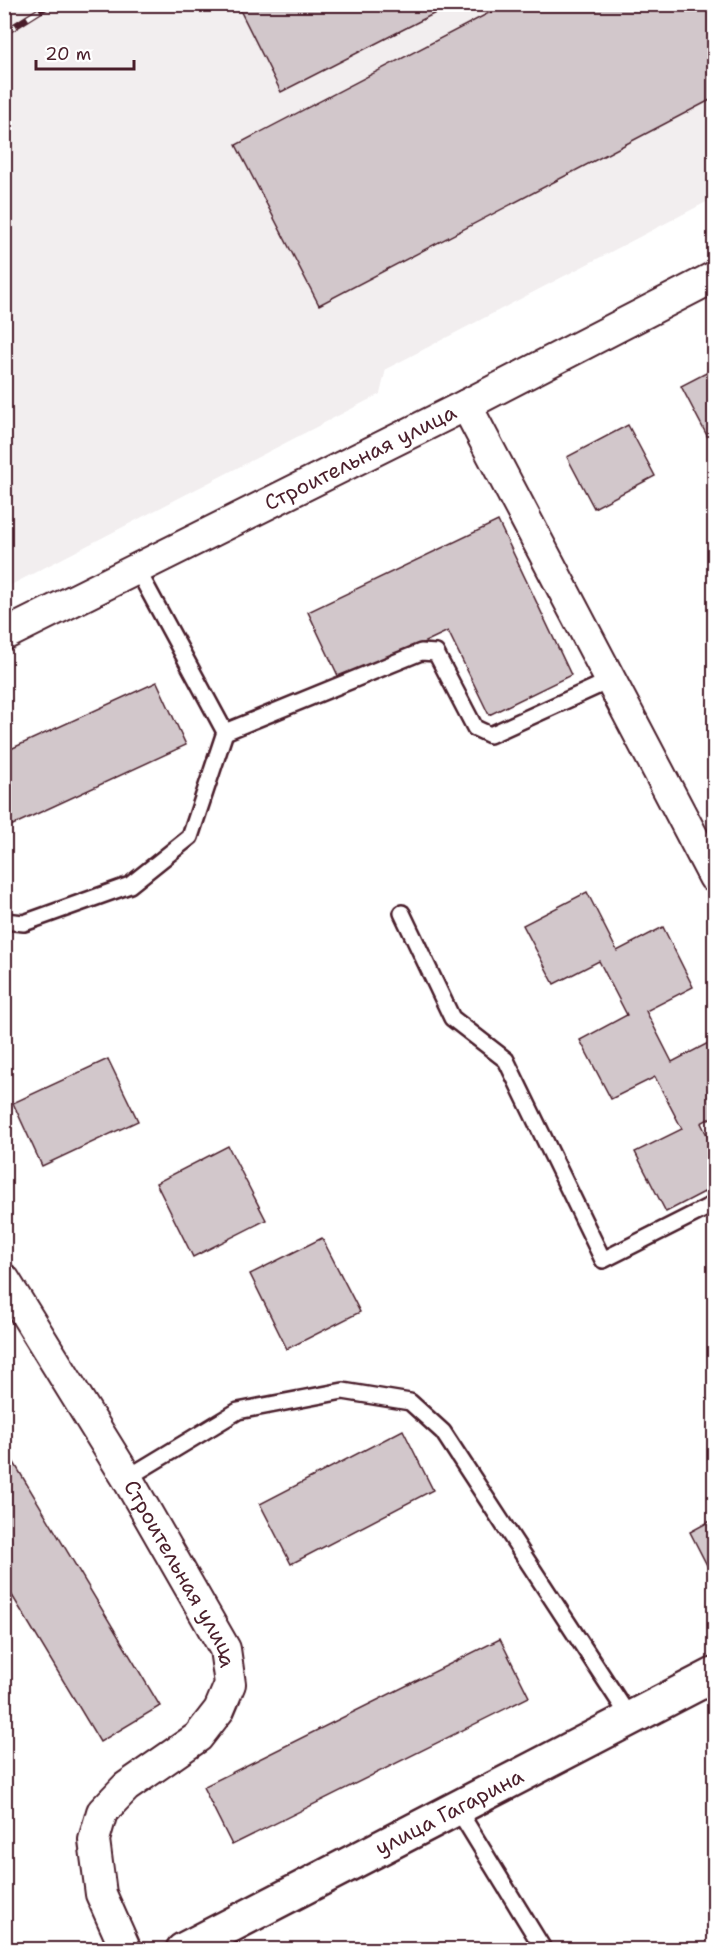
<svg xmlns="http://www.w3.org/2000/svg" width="719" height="1954" font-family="'Shantell Sans',sans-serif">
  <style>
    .built { fill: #f2eeef }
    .building { fill: #d2c7cb; stroke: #4a1f2b; stroke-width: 1.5 }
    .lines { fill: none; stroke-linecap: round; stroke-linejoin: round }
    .lane-casing { stroke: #4a1f2b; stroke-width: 20 }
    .street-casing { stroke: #4a1f2b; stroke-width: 34 }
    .secondary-casing { stroke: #4a1f2b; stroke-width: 38 }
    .lane { stroke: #fff; stroke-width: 15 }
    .street { stroke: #fff; stroke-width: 30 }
    .secondary { stroke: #fff; stroke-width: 33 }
    .rail-casing { stroke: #4a1f2b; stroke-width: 7 }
    .rail { stroke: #fff; stroke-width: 4.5; stroke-dasharray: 14; stroke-linecap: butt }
    .labels { text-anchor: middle; stroke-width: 5; stroke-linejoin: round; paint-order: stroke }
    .street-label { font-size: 21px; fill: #4a1f2b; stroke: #fff }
  </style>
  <rect width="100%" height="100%" fill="#fff"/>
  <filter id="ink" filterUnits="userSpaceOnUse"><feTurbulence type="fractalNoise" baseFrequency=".0167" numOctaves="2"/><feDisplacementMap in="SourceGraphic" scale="12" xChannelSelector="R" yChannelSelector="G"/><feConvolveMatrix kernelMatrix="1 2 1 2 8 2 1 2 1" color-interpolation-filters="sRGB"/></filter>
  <g filter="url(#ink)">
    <polygon class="built" points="5,5 714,5 714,198 386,369 380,394 5,588"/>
    <g class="building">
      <polygon points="237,4 453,4 281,92"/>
      <polygon points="506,4 714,4 714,98 319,305 236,145"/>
      <polygon points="714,369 714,446 713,447 681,386"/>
      <polygon points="628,425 655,476 594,508 567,457"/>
      <polygon points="498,521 571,675 489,715 448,631 341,682 308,612"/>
      <polygon points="157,682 186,745 4,829 4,752"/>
      <polygon points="587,892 617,951 663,927 693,987 646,1011 672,1062 714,1040 714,1116 701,1123 714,1149 714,1187 666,1212 635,1152 682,1129 655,1077 611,1099 580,1040 627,1015 599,961 554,984 523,925"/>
      <polygon points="108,1059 138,1121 42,1166 13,1103"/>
      <polygon points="228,1146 266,1220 193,1257 156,1183"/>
      <polygon points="322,1238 360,1312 287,1349 250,1274"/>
      <polygon points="403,1430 433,1490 291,1564 260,1504"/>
      <polygon points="4,1446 160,1706 100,1742 4,1582"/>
      <polygon points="714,1519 714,1579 690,1532"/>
      <polygon points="500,1639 529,1697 232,1845 203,1787"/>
    </g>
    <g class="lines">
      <g class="lane-casing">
        <g id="lane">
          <polyline points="225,732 421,652 436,653 475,728 490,735 611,680"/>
          <polyline points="402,913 452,1018 506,1060 603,1260 714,1204"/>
          <polyline points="4,921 24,923 130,885 190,837 225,732 137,569"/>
          <polyline points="127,1478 238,1411 343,1391 410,1402 443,1432 630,1718"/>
          <polyline points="457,1808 544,1950"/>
        </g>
      </g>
      <g class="street-casing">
        <g id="street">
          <polyline points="466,405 714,877"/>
          <path id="s1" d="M4 635 466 405 714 277"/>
          <path id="s2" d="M4 1279 127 1478 225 1649 230 1684 219 1710 198 1737 126 1787 102 1812 94 1840 101 1894 126 1950"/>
        </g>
      </g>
      <g class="secondary-casing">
        <g id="secondary">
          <path id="s3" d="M183 1950 714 1675"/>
        </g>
      </g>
      <use href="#lane" class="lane"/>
      <use href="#street" class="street"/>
      <use href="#secondary" class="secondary"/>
      <g class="rail-casing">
        <polyline id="rail" points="4,33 50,4"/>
      </g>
      <use href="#rail" class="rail"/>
    </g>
  </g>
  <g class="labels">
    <g class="street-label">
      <text dy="7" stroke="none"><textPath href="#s1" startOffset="398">Строительная улица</textPath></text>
      <text dy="7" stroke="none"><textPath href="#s2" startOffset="344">Строительная улица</textPath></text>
      <text dy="7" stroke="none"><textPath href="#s3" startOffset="300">улица Гагарина</textPath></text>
    </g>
  </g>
  <rect width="719" height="1954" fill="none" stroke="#fff" stroke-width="24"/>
  <rect x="12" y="12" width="695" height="1930" fill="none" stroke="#4a1f2b" stroke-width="2" filter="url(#ink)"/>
  <path d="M36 60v9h98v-9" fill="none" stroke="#4a1f2b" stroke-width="3"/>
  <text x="45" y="60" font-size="18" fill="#4a1f2b" stroke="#ffffff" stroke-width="4.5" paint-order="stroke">20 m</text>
</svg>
